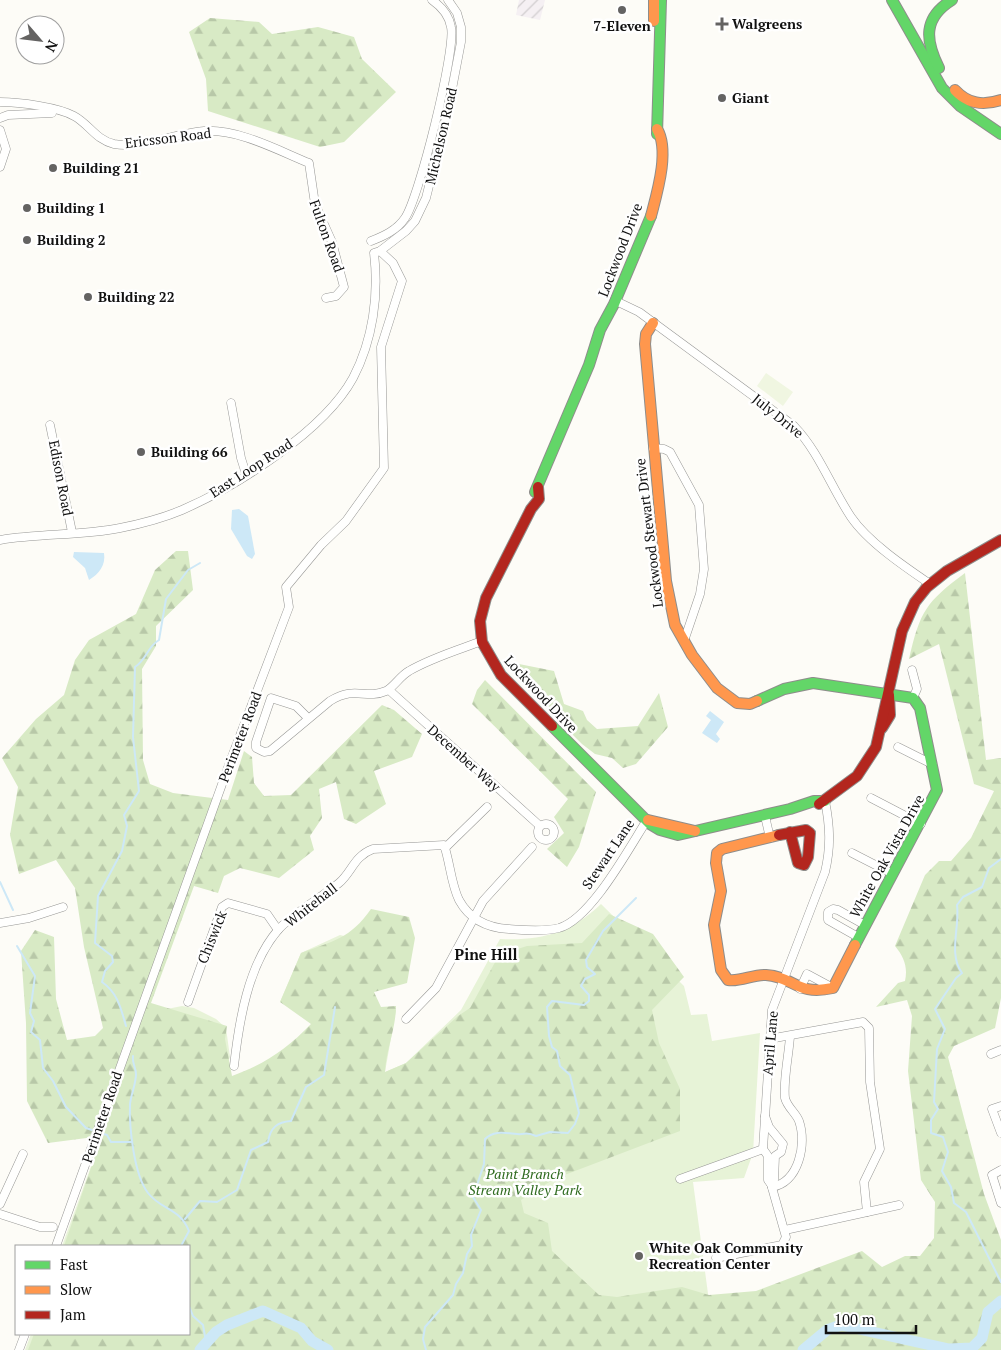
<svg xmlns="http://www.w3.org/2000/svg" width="1001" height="1350" font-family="'PT Serif',serif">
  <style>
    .industrial { fill: url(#industrial-furrows) }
    .grass { fill: #e7f3d7 }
    .forest { fill: url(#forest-firs) }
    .pitch { fill: #f0f6e1 }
    .water { fill: #cde8f7 }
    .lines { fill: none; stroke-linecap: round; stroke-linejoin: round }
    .stream { stroke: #cde8f7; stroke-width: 2 }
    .river { stroke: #cde8f7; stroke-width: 11 }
    .street-casing { stroke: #979795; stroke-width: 9 }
    .fast-casing { stroke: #8e8d8b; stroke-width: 12 }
    .slow-casing { stroke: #8e8d8b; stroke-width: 12 }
    .jam-casing { stroke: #8e8d8b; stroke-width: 12 }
    .street { stroke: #fffffe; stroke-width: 8 }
    .fast { stroke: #63d668; stroke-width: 10 }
    .slow { stroke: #ff974d; stroke-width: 10 }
    .jam { stroke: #b3261e; stroke-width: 10 }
    .poi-dot { fill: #646362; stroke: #fff; stroke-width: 2 }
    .labels { text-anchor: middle; stroke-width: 5; stroke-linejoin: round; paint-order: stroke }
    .poi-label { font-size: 14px; font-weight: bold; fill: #111; stroke: #fff; text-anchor: start }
    .street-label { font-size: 14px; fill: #111; stroke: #fff }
    .park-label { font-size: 14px; font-style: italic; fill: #2f6b1f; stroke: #fff }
    .neighbourhood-label { font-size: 15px; font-weight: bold; fill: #111; stroke: #fff }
  </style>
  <defs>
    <pattern id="industrial-furrows" width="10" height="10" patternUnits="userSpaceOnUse" patternTransform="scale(1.25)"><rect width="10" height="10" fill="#f5f0f3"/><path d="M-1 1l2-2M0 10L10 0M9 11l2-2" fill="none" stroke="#d1cdcf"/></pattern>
    <pattern id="forest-firs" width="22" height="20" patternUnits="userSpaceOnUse" patternTransform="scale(1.25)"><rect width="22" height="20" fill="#d8eac5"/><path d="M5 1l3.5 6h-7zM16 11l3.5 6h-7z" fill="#b8c8a8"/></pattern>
  </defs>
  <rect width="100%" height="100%" fill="#fdfcf7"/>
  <polygon class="industrial" points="519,0 545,0 540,20 516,15"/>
  <path class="grass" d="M601 904 684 986 691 1015 707 1014 712 1041 760 1033 753 1153 744 1178 693 1182 711 1316 1001 1350H25L31 1334H189V1246H62L147 1013 182 1006 194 1008 216 1019 226 1028 230 1057 218 1086 300 1073 319 1013 280 1002 301 953 340 935 372 943 344 1016 396 1010 385 1072 406 1063 461 1010 500 939C540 941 571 933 601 904Z"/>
  <g class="forest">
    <polygon points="210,18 259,22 272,34 318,27 354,37 362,59 396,92 344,142 320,147 208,111 206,79 189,32"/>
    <path d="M176 551H188L193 590 156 626V646L142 669 143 760 150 784 173 793 228 800 244 751 252 757 254 783 264 796 291 795 382 705 394 710 422 734 412 757 374 771 386 804 356 824 344 819 336 782 319 789 322 818 310 836 314 850 279 878 240 868 224 876 218 893 194 886 151 1003 227 1026 225 1039 232 1076C265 1064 287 1049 311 1024L280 1002 301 953C333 941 350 939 371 909L409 917 415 938 407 983 374 992 381 1007 396 1006C396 1028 386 1050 385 1072L406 1063 458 1016 470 1008 499 955 527 946 582 943 609 914 653 934 684 977 652 1010 659 1043 680 1089V1131L554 1179 521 1200 524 1213 548 1223 552 1251 599 1295 617 1297 682 1287 709 1295 756 1291 862 1251 882 1267 905 1256H920L934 1238 935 1202 921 1180 908 1071 912 1016 907 1000 876 1007 898 983 905 981C908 967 904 957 895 946L925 875 939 861H951L971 838 994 791 974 784 939 644 909 659C920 611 926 602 965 573L986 760 1001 758V998L995 1028 954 1046 948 1057 984 1194 1001 1240V1350H28L34 1334H189V1246H64L102 1136 48 1143 27 1101 26 1023 21 951 35 930 54 937 56 999 67 1040 95 1036 103 1028 84 947 75 888 56 860 19 874 10 835 18 787 2 758 36 719 64 695 75 660 89 640 136 614 155 570Z"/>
    <polygon points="519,664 554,671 564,704 583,711 587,720 597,729 638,726 659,693 668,727 636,764 623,768 612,758 595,754 582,744 515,677"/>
    <polygon points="485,680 596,792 579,847 567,867 547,849 564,833 554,817 568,799 472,704 477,690"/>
  </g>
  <polygon class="pitch" points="766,373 793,392 783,406 757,386"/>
  <g class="water">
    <polygon points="239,509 248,516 255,554 252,559 247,556 231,529 232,510"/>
    <path d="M74 552 104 553C106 565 99 574 89 580L85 568 73 557Z"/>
    <polygon points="710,711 724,722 716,734 720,739 717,743 702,733 711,720 706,716"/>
  </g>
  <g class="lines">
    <g class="stream">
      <path d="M1001 859 989 868 982 887 963 897 957 905C960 927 948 954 962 973L956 978 935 1009 945 1029 937 1049 934 1102 938 1109 931 1120V1133L943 1137 948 1152 942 1171 951 1187 954 1203 966 1212 1001 1282"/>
      <polyline points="0,882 13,910"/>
      <polyline points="17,946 35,976 30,1013 34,1021 31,1032 40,1040 43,1068 53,1081 66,1107 86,1128 92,1130"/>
      <path d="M126 1026C121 1009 118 993 102 982L105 971 113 962 112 956 95 943 98 896 122 851 127 826 124 815 139 791 133 737 135 667C147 659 147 647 159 640L166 599 188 570 200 563"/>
      <path d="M133 1056C132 1063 136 1068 136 1074 136 1084 131 1094 130 1104 129 1127 134 1175 148 1193 161 1210 180 1208 189 1231L181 1246"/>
      <polyline points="101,1133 107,1135 111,1142 132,1142"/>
      <path d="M185 1219 200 1201 217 1202 237 1190 251 1150 268 1142C270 1128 277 1122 291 1121L306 1087 324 1075 335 1007"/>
      <polyline points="189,1306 193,1316 203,1325 206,1342"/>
      <path d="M426 1350 423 1339 425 1327 453 1295 456 1284 463 1273 467 1254 472 1246 471 1235 481 1210 473 1197 484 1164 485 1139C494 1130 505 1133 517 1134 526 1135 525 1131 536 1136L550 1132 568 1133 575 1124 579 1113 570 1075 560 1066 557 1051 552 1047 549 1036 547 1007 552 1001 584 1005 589 1001V995L581 986 585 979 595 974 587 967 586 960 603 931 636 898"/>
    </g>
    <g class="river">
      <polyline points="200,1350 216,1332 227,1325 263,1311 301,1328 312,1341 328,1350"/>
      <polyline points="803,1350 827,1330 841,1325 949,1349 972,1348 982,1338 988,1312 1001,1301"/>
    </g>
    <g class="street-casing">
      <g id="street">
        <path d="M0 102C19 102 58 107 74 116 89 124 96 140 114 144 143 149 175 133 204 131 239 129 277 150 309 163L315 204 332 242 344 287 336 296 326 298"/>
        <polyline points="0,118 8,115 52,113"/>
        <polyline points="0,130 6,149 0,167"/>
        <path d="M371 241C384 236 397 230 405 218 419 198 456 50 451 27 449 15 442 7 432 0"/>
        <path d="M616 301 639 312 794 426C819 452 831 487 851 517 868 542 905 567 930 584"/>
        <polyline points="231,403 241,458 246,474"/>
        <polyline points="50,425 72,532"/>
        <polyline points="653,448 664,449 670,452 699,505 704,569 700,594 684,641"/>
        <path d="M0 540C40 533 81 536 120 528 140 524 163 518 182 510 237 486 324 431 353 378 373 340 379 295 374 253L380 251 406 231 415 221 426 198 448 110 461 42V27L457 13 448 0"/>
        <polyline points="912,670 917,689 913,698"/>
        <polyline points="389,690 540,826"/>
        <path d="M308 718 296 706 271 698 256 742V748L264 752 270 751 330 701C356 685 365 700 386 691 394 687 400 676 409 671 431 658 458 650 482 641"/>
        <polyline points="898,747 932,764"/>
        <polyline points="871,798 921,824"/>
        <polyline points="765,816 770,838"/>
        <circle cx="546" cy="832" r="8"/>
        <polyline points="445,848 487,807"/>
        <polyline points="852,853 893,874"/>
        <polyline points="0,923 29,918 63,907"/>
        <polyline points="858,937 828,920 828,912 833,909 838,910 865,925"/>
        <polyline points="800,989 807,974 833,988"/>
        <polyline points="188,1002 222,907 228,903 267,914 278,930"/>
        <polyline points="406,1019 436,988 483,901 532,847"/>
        <polyline points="769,1039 863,1022 869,1028 870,1082 880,1149 864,1182 867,1212"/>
        <polyline points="991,1054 1001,1050"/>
        <path d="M234 1066C239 1021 248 965 278 930 291 915 322 897 339 883 352 872 354 856 373 849L444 845C450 862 451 884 459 900 470 920 488 928 509 929 525 930 543 932 559 928 591 919 629 848 647 820"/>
        <polyline points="1001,1106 992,1109 1001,1133"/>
        <polyline points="765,1116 769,1127 783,1144 781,1152 775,1156 774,1180 771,1184"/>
        <polyline points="1001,1170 992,1175 1001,1203"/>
        <polyline points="680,1179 763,1149"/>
        <path d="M772 1187C799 1182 807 1144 799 1121 796 1113 787 1107 785 1098 783 1081 789 1054 790 1036"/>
        <polyline points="0,1204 23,1154"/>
        <polyline points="0,1214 40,1227 53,1227"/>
        <polyline points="785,1230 899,1205"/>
        <polyline points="56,1246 230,762 289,607 286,587 321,545 346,521 384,468 381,347 402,281 393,263 380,251"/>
        <path d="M716 1258 782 1245 786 1237 771 1184 768 1180V1156L763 1149 772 1010 825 872C831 847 830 826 825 801"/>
        <polyline points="19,1350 25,1334"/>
      </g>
    </g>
    <g class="fast-casing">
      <g id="fast">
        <polyline points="892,0 942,88 960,106 1001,134"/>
        <path d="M939 68C925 40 923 18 952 0"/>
        <polyline points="657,134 661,0"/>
        <polyline points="535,492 589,365 600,330 614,304 651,216"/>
        <polyline points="757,701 784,689 813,683 913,698 920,708 937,790 855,945"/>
        <polyline points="552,726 650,824 660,830 678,835 790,809 814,801 825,801"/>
      </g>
    </g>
    <g class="slow-casing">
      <g id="slow">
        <polyline points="654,0 654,21"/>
        <path d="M955 90C968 104 983 106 1001 100"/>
        <path d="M651 216C657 193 670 150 657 129"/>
        <polyline points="653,323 646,334 645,344 666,581 675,625 692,655 717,688 737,703 750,704 757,701"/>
        <polyline points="648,820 695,831"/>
        <path d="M779 835 722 849 717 853 716 863 721 891 714 925 721 970 728 980C741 982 753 974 766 975 795 977 796 996 833 988L855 945"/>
      </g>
    </g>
    <g class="jam-casing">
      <g id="jam">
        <polyline points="538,487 539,499 531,509 486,598 480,621 482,642 501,675 552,726"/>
        <polyline points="882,728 890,715 889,695"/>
        <polyline points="819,804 857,776 876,747 902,631 915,602 927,587 947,571 1001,540"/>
        <polyline points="779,835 806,830 810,833 808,857 804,865 798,863 790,832"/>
      </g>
    </g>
    <use href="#street" class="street"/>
    <use href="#fast" class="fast"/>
    <use href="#slow" class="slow"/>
    <use href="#jam" class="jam"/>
  </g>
  <g class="poi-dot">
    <circle cx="622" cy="10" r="5"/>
    <path d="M719.5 16.5h5v5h5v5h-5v5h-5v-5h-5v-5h5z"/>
    <circle cx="722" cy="98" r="5"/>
    <circle cx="53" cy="168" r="5"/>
    <circle cx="27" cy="208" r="5"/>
    <circle cx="27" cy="240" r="5"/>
    <circle cx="88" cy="297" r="5"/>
    <circle cx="141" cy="452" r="5"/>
    <circle cx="639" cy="1256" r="5"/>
  </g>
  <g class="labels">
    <g class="poi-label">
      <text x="732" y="29">Walgreens</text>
      <text x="622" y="31" text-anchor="middle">7-Eleven</text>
      <text x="732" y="103">Giant</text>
      <text x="63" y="173">Building 21</text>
      <text x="37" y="213">Building 1</text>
      <text x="37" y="245">Building 2</text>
      <text x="98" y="302">Building 22</text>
      <text x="151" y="457">Building 66</text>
      <text x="649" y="1253">White Oak Community<tspan x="649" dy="16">Recreation Center</tspan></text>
    </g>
    <g class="street-label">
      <text transform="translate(441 136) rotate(-77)" y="5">Michelson Road</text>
      <text transform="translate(168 138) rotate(-7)" y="5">Ericsson Road</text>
      <text transform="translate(327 236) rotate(70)" y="5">Fulton Road</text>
      <text transform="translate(620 250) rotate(-69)" y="5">Lockwood Drive</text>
      <text transform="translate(778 416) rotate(39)" y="5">July Drive</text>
      <text transform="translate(251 468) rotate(-33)" y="5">East Loop Road</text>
      <text transform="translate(61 478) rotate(79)" y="5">Edison Road</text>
      <text transform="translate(649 533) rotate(-97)" y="5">Lockwood Stewart Drive</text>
      <text transform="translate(541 694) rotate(47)" y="5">Lockwood Drive</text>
      <text transform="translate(240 737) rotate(-69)" y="5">Perimeter Road</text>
      <text transform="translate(464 758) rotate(42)" y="5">December Way</text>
      <text transform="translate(608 854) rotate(-56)" y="5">Stewart Lane</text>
      <text transform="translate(887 856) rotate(-61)" y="5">White Oak Vista Drive</text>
      <text transform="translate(311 905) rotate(-38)" y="5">Whitehall</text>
      <text transform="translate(212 937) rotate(-68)" y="5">Chiswick</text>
      <text transform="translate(770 1043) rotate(-85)" y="5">April Lane</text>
      <text transform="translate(102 1117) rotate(-71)" y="5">Perimeter Road</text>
    </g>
    <g class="park-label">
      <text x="525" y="1179">Paint Branch<tspan x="525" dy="16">Stream Valley Park</tspan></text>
    </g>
    <g class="neighbourhood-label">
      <text x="486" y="960">Pine Hill</text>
    </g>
  </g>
  <rect x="15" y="1245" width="175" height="90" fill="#ffffff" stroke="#a0a0a0"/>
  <rect x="25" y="1261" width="25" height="8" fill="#63d668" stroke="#a0a0a0"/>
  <text x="60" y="1270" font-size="15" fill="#111111">Fast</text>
  <rect x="25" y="1286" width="25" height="8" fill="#ff974d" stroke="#a0a0a0"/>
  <text x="60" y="1295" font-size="15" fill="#111111">Slow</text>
  <rect x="25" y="1311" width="25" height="8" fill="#b3261e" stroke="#a0a0a0"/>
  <text x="60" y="1320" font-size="15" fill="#111111">Jam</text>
  <g transform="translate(40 40) rotate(118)"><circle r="24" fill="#ffffff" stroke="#a0a0a0"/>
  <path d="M0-4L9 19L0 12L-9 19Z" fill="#646362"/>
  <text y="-8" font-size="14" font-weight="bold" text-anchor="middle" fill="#111111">N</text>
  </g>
  <path d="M826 1325v8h90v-8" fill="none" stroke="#111111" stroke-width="2.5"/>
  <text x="834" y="1325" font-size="15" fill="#111111" stroke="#ffffff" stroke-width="4" paint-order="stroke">100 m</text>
</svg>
